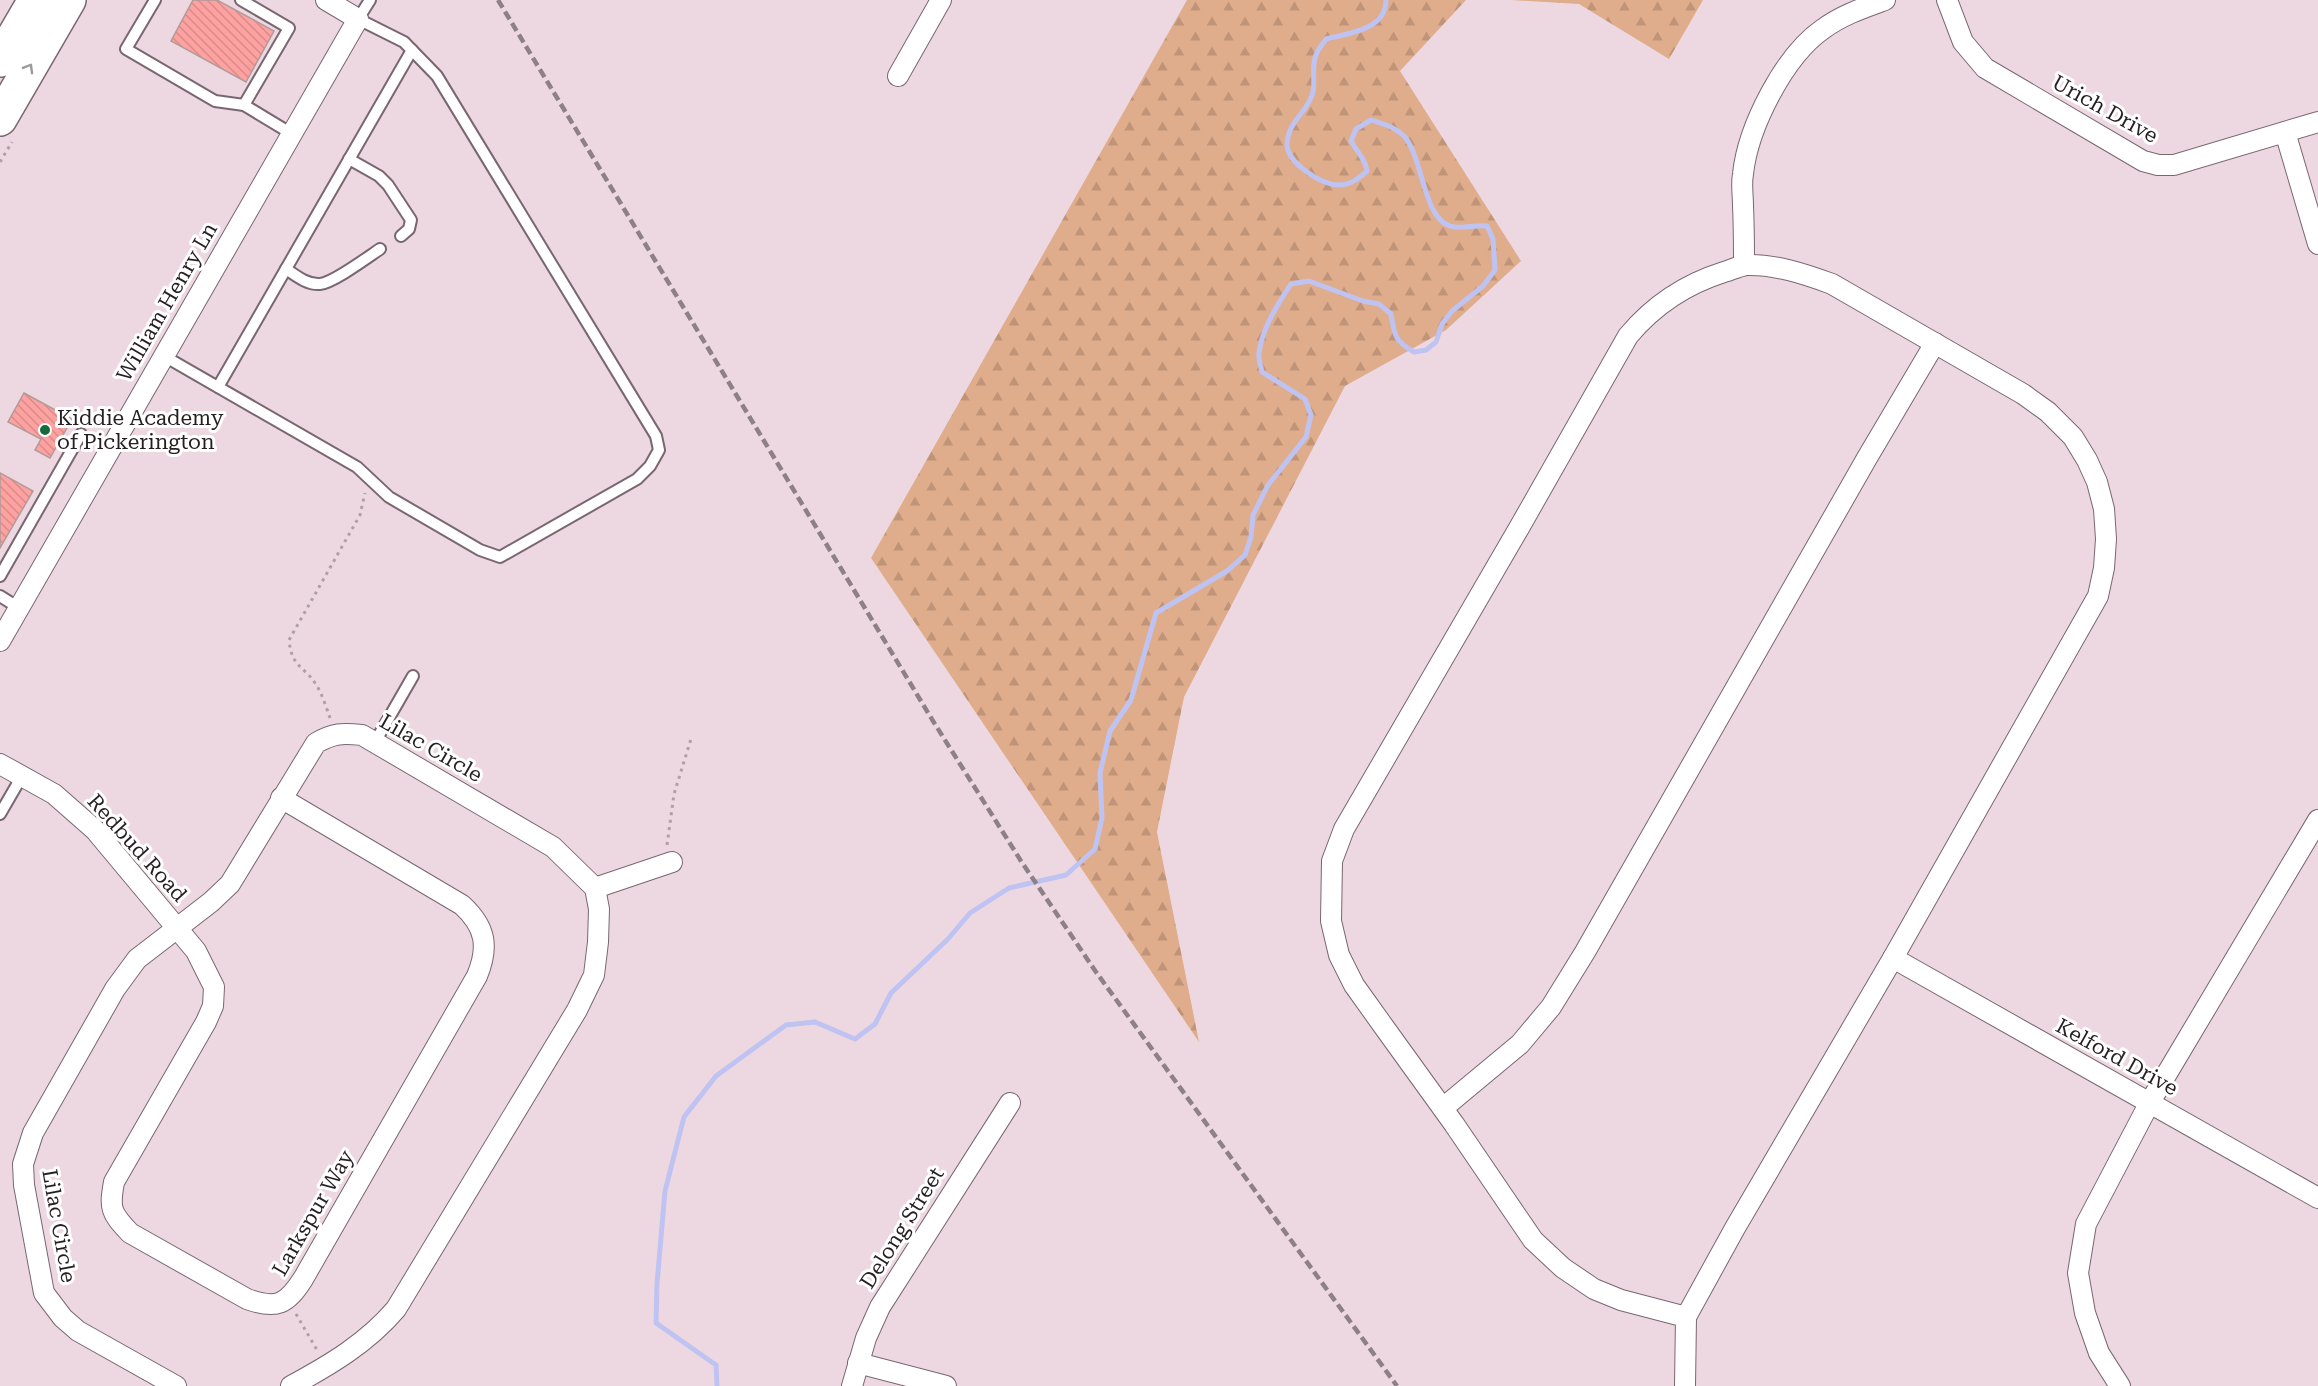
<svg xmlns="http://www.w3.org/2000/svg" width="2318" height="1386" font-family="'Roboto Serif',serif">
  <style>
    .forest { fill: url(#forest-firs) }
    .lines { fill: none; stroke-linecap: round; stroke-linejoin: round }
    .stream { stroke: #bfc3f2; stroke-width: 5 }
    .building { fill: url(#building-back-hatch); stroke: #b19b9a; stroke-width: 1.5 }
    .service-casing { stroke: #796770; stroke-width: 14 }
    .minor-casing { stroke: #796770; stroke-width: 22 }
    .trunk-casing { stroke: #796770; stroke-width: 36 }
    .path { stroke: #af9fa7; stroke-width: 3; stroke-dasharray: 3 4.5; stroke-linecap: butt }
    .service { stroke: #fff; stroke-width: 10 }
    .minor { stroke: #fff; stroke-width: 20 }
    .trunk { stroke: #fff; stroke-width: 33 }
    .rail { stroke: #8e8087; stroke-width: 4.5; stroke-dasharray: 9 4.5; stroke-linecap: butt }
    .oneway { stroke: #9d9a9c }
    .poi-dot { fill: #166b3d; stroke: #fff; stroke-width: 2 }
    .labels { text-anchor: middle; stroke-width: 6; stroke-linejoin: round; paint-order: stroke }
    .street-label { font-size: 21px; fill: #261f22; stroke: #fff }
    .poi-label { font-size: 21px; fill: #261f22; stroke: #fff; text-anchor: start }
  </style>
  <defs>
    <pattern id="forest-firs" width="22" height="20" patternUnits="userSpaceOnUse" patternTransform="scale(1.5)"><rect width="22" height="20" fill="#dfad8c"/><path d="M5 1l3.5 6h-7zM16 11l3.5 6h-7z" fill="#bf9478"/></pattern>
    <pattern id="building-back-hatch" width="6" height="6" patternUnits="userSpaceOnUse" patternTransform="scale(1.5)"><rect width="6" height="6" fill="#fda2a1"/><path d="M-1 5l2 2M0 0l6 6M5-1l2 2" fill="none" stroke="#d98b8a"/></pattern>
  </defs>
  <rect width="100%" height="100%" fill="#edd8e2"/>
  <g class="forest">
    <polygon points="1187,0 1466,0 1400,71 1521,261 1446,330 1345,386 1184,697 1157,832 1199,1042 871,558"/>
    <polygon points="1511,0 1703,0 1669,59 1579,4"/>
  </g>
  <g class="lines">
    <path class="stream" d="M717 1386 716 1365 656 1323 657 1284 665 1191 684 1117 716 1076 786 1025 815 1022 855 1039 875 1024 891 993 948 939 970 913 1009 888 1066 875 1095 849 1102 818 1100 773 1110 731 1131 700 1156 613 1227 571 1245 555 1251 537 1253 515 1268 485 1306 437 1311 415 1305 399 1262 372C1261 366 1258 359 1259 353 1262 328 1278 304 1291 284L1309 281 1363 301 1379 304 1391 314C1394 334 1395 342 1414 352L1426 350 1436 342 1442 324 1452 311 1483 286 1495 270 1493 239 1487 226C1475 224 1462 230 1450 226 1423 218 1423 157 1404 136 1395 127 1383 124 1371 120L1356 129 1351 141C1357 152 1365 158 1367 171 1359 178 1351 185 1339 185 1321 185 1288 163 1287 145 1287 125 1302 116 1310 100 1318 85 1310 70 1316 55 1318 49 1323 44 1326 39 1349 33 1386 30 1386 0"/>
  </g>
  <g class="building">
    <polygon points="193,0 217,0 274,31 246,82 171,41"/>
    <polygon points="24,393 72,419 50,458 35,450 41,439 8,422"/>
    <polygon points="0,473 33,491 0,548"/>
  </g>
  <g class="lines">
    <g class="service-casing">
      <g id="service">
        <polyline points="155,0 126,49 215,101 244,105 292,134"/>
        <polyline points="241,0 289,28 244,105"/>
        <polyline points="349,159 379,176 388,185 411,220 409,229 401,236"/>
        <path d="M286 269C295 275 307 285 320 284 333 283 368 257 380 249"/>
        <polyline points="164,356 357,467 389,497 480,550 500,557 637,479 650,466 659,450 656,436 437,76 404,42 358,19 370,0"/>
        <polyline points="218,387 412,50"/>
        <polyline points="0,576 81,434"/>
        <polyline points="0,596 19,608"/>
        <polyline points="375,742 413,676"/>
        <polyline points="0,814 22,776"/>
      </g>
    </g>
    <g class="minor-casing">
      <g id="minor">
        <polyline points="1947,0 1963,42 1985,68 2143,161 2158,165 2174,165 2318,122"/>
        <polyline points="898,76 941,0"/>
        <polyline points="2285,132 2318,244"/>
        <path d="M1744 265C1744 245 1744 226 1743 206 1743 195 1741 184 1743 174 1748 127 1784 56 1823 29 1842 15 1863 8 1885 0"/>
        <polyline points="0,641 358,19 326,0"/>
        <path d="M0 764 54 794 95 830 196 951 214 987 213 1006 206 1022 114 1182C109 1209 111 1213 130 1233L247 1299C277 1310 287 1304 303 1279L477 976C489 947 486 927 462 905L281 798"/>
        <polyline points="595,888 672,862"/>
        <polyline points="1893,958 2318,1198"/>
        <polyline points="1443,1108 1520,1044 1551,1007 1585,952 1867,458 1935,343"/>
        <polyline points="858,1363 946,1386"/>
        <path d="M176 1386 78 1331 63 1318 44 1293 24 1185 23 1164 33 1133 115 989 137 959 211 902 230 884 316 743C334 733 342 733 362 735L553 847 595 888 599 909 598 942 594 975 577 1010 396 1309C367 1343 330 1365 291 1386"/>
        <polyline points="852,1386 866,1338 880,1307 1010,1103"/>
        <path d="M1685 1386 1686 1317 1735 1228 1893 958 2098 596 2104 568 2106 539 2104 509 2097 482 2087 460 2073 437 2048 412 2023 394 1832 284C1805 274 1775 264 1746 265 1739 266 1731 270 1724 272 1686 284 1653 306 1628 336L1519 528 1344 829 1332 861 1331 921 1339 955 1354 985 1384 1027 1454 1124 1533 1240 1563 1268 1594 1289 1621 1300 1686 1317"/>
        <polyline points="2120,1386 2099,1353 2085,1313 2078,1273 2086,1224 2150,1102 2318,820"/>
      </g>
    </g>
    <g class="trunk-casing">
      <g id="trunk">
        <polyline points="0,60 35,0"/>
        <polyline points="0,119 69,0"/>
      </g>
    </g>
    <g class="path">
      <polyline points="0,162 12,142"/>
      <path d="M330 718C326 707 322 693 315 683 303 665 292 668 289 640L360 515 365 493"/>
      <polyline points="667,845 674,794 691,739"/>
      <polyline points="296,1314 317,1350"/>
    </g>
    <use href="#service" class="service"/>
    <use href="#minor" class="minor"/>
    <use href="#trunk" class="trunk"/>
    <polyline class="rail" points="498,0 933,721 1021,861 1096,972 1397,1386"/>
  </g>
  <defs><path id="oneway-chevron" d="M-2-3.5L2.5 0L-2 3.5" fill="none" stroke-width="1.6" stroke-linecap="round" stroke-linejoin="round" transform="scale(1.5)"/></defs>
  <use class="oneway" href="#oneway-chevron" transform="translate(29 68) rotate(-60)"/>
  <circle class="poi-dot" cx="45" cy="430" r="6"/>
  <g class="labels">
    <g class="street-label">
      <text transform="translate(2105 109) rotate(29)" y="7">Urich Drive</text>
      <text transform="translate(167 302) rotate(-60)" y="7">William Henry Ln</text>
      <text transform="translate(431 748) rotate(30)" y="7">Lilac Circle</text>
      <text transform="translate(137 848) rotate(48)" y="7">Redbud Road</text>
      <text transform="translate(2117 1057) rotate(29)" y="7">Kelford Drive</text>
      <text transform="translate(313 1213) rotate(-60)" y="7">Larkspur Way</text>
      <text transform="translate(59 1226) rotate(80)" y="7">Lilac Circle</text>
      <text transform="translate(902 1228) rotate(-58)" y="7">Delong Street</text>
    </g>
    <g class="poi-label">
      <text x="57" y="425">Kiddie Academy<tspan x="57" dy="24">of Pickerington</tspan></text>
    </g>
  </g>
</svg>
